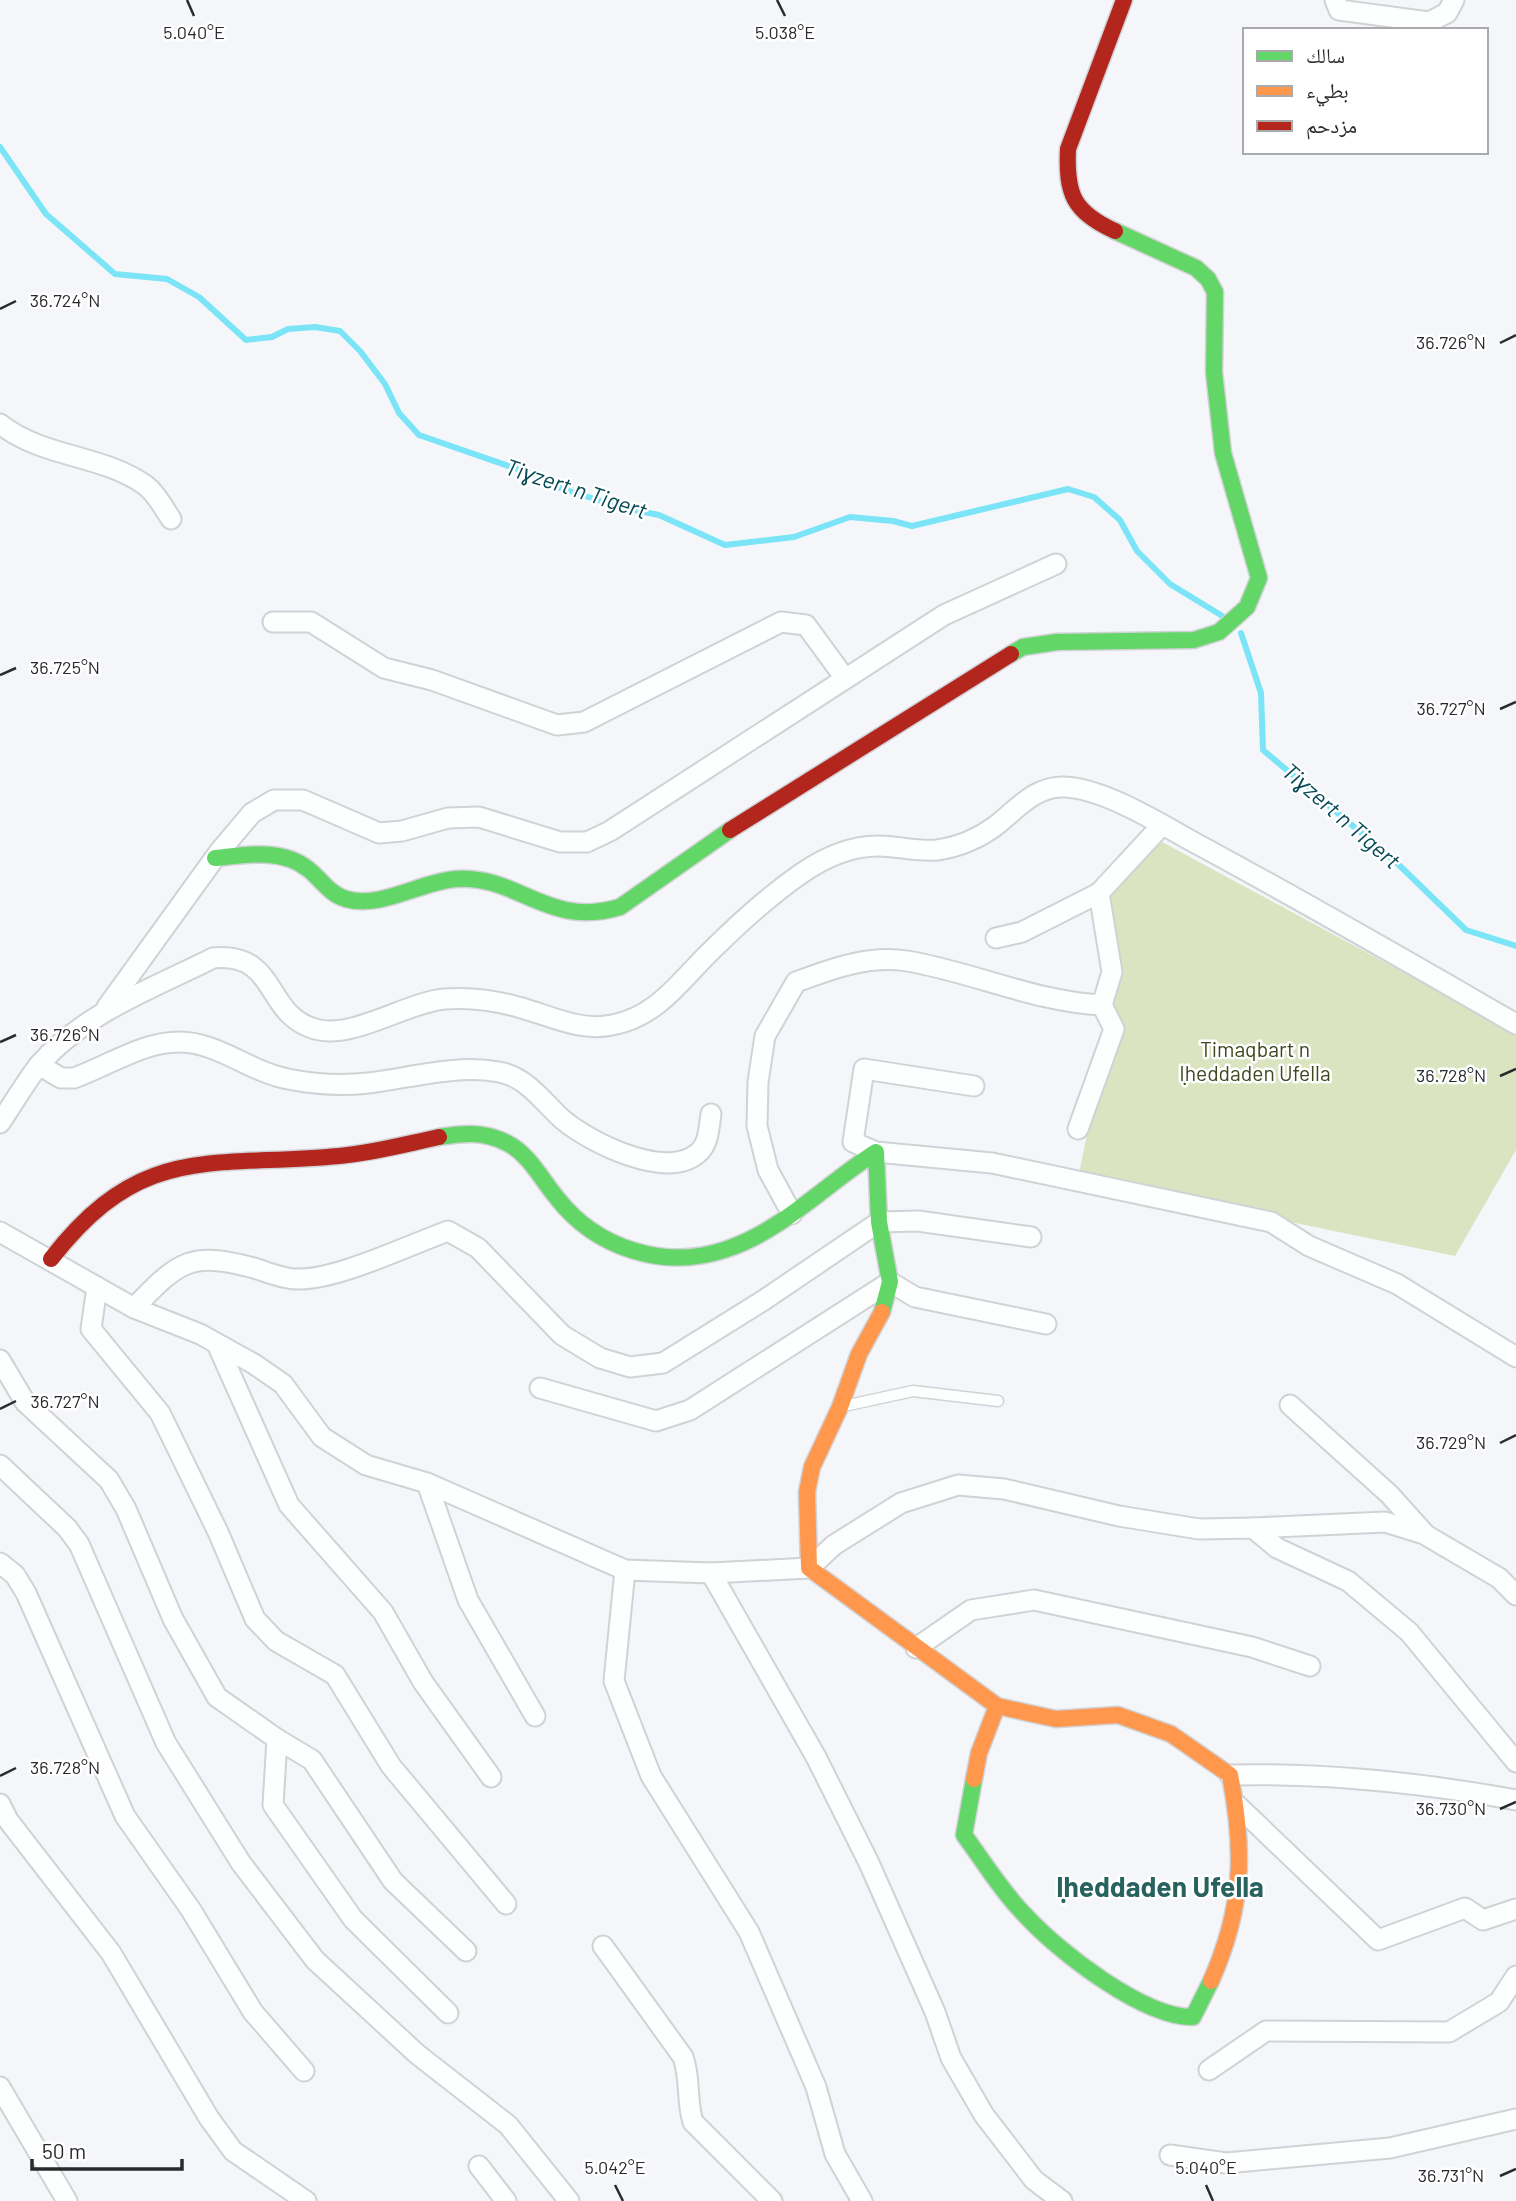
<svg xmlns="http://www.w3.org/2000/svg" width="1516" height="2201" font-family="Barlow,'Noto Naskh Arabic',sans-serif">
  <style>
    .green { fill: #dbe4c0 }
    .lines { fill: none; stroke-linecap: round; stroke-linejoin: round }
    .stream { stroke: #7be4f6; stroke-width: 6 }
    .lane-casing { stroke: #d1d2d5; stroke-width: 13 }
    .street-casing { stroke: #d1d2d5; stroke-width: 23 }
    .fast-casing { stroke: #d1d2d5; stroke-width: 19 }
    .slow-casing { stroke: #d1d2d5; stroke-width: 19 }
    .jam-casing { stroke: #d1d2d5; stroke-width: 19 }
    .lane { stroke: #fdfefe; stroke-width: 10 }
    .street { stroke: #fdfefe; stroke-width: 19 }
    .fast { stroke: #63d668; stroke-width: 16 }
    .slow { stroke: #ff974d; stroke-width: 16 }
    .jam { stroke: #b3261e; stroke-width: 16 }
    .ticks { fill: none; stroke: #282a2d; stroke-width: 2.5 }
    .labels { text-anchor: middle; stroke-width: 5; stroke-linejoin: round; paint-order: stroke }
    .park-label { font-size: 21px; fill: #40481f; stroke: #fff }
    .water-label { font-size: 23px; font-style: italic; fill: #074a55; stroke: #fff }
    .district-label { font-size: 28px; font-weight: bold; fill: #28625f; stroke: #fff }
    .ticks-label { font-size: 18px; text-anchor: middle; fill: #282a2d; stroke: #fff; stroke-width: 5; stroke-linejoin: round; paint-order: stroke }
  </style>
  <rect width="100%" height="100%" fill="#f4f6fa"/>
  <polygon class="green" points="1162,842 1516,1033 1516,1150 1455,1256 1078,1178 1121,971 1106,888"/>
  <g class="lines">
    <g class="stream">
      <polyline points="0,147 46,214 115,274 167,279 199,297 246,340 272,337 288,329 315,327 340,331 360,351 385,384 399,413 419,435 546,479 560,488 620,507 659,515 725,545 794,537 850,517 893,521 912,526 1068,489 1094,497 1120,520 1137,551 1170,584 1224,617"/>
      <polyline points="1241,633 1261,693 1263,750 1398,864 1466,930 1516,946"/>
    </g>
    <g class="lane-casing">
      <polyline id="lane" points="844,1406 913,1391 998,1401"/>
    </g>
    <g class="street-casing">
      <g id="street">
        <polyline points="1335,0 1339,10 1429,22 1447,13 1454,0"/>
        <path d="M0 424C43 458 101 454 145 485 155 492 164 508 171 519"/>
        <polyline points="273,622 311,622 384,668 432,680 557,725 584,722 781,622 806,625 844,677"/>
        <polyline points="996,938 1022,932 1099,893"/>
        <polyline points="107,1007 219,852 252,813 274,800 303,800 379,833 402,831 448,818 479,817 560,842 587,842 610,831 944,615 1056,564"/>
        <path d="M39 1065 61 1078H74C108 1066 142 1042 179 1042 218 1042 250 1072 288 1079 313 1084 343 1086 368 1083 411 1078 456 1064 499 1072 527 1077 543 1102 562 1119 589 1142 666 1181 698 1153 709 1144 709 1127 711 1114"/>
        <polyline points="974,1086 864,1069 853,1142 876,1152 992,1163 1271,1222 1309,1246 1397,1284 1516,1357"/>
        <path d="M0 1123C13 1104 25 1083 39 1065 85 1012 152 989 213 958 279 952 263 1014 315 1029 352 1040 405 1003 444 999 469 997 494 1000 518 1007 549 1015 579 1032 612 1025 657 1017 680 981 711 951 739 923 769 896 802 873 824 858 850 846 878 846 897 846 918 852 937 850 959 847 981 837 998 824 1018 808 1034 788 1061 787 1101 786 1162 825 1197 844 1305 902 1410 963 1516 1024"/>
        <polyline points="1078,1129 1114,1029 1102,1005 1112,972 1099,893 1162,825"/>
        <path d="M792 1214 768 1170 757 1126 758 1082 765 1036 796 982C831 969 868 955 907 961 973 972 1035 1002 1102 1005"/>
        <polyline points="0,1232 134,1308 200,1334 254,1364 283,1384 322,1437 366,1465 427,1483 625,1570 711,1573 809,1568 834,1545 901,1503 958,1485 1004,1489 1119,1516 1199,1529 1253,1528 1277,1548 1348,1581 1409,1632 1516,1762"/>
        <polyline points="97,1287 91,1329 160,1413 218,1532 255,1619 276,1641 335,1675 391,1766 506,1904"/>
        <path d="M134 1308C179 1261 190 1251 254 1268 267 1272 283 1279 296 1279 335 1281 409 1245 448 1231L478 1248 562 1335 600 1358 630 1367 663 1363 764 1300 879 1222 918 1221 1031 1237"/>
        <polyline points="217,1344 289,1505 383,1612 423,1682 491,1777"/>
        <polyline points="0,1360 25,1402 109,1480 126,1509 173,1619 217,1697 277,1739 273,1805 353,1919 448,2013"/>
        <polyline points="540,1388 656,1421 690,1410 890,1282 915,1297 1046,1324"/>
        <polyline points="1290,1405 1389,1494 1424,1533"/>
        <polyline points="0,1465 67,1528 79,1544 166,1743 241,1863 315,1960 417,2054 508,2125 569,2201"/>
        <polyline points="427,1483 468,1600 535,1716"/>
        <polyline points="1253,1528 1385,1522 1424,1534 1499,1578 1516,1595"/>
        <polyline points="0,1563 15,1575 26,1593 125,1816 191,1910 253,2012 304,2071"/>
        <polyline points="625,1570 614,1681 651,1776 749,1932 816,2087 835,2154 862,2201"/>
        <polyline points="711,1573 816,1757 869,1863 935,2012 951,2058 984,2115 1034,2180 1062,2201"/>
        <polyline points="916,1648 971,1610 1034,1600 1252,1647 1310,1666"/>
        <polyline points="277,1739 312,1760 393,1881 466,1951"/>
        <path d="M1230 1775C1325 1773 1423 1783 1516 1800"/>
        <polyline points="0,1804 8,1820 111,1953 209,2118 233,2151 306,2201"/>
        <polyline points="1237,1805 1378,1940 1465,1908 1483,1920 1516,1909"/>
        <path d="M603 1946 683 2057C691 2079 686 2100 693 2122L772 2201"/>
        <polyline points="1209,2070 1266,2031 1449,2032 1499,2002 1516,1976"/>
        <polyline points="0,2087 67,2201"/>
        <polyline points="1170,2155 1226,2163 1390,2148 1516,2119"/>
        <polyline points="479,2166 506,2201"/>
      </g>
    </g>
    <g class="fast-casing">
      <g id="fast">
        <polyline points="1011,654 1023,647 1057,642 1194,640 1219,632 1247,607 1259,578 1223,453 1214,372 1215,292 1208,279 1196,268 1115,231"/>
        <path d="M215 858C245 855 282 848 308 869 321 879 329 894 346 899 381 909 420 882 455 879 518 874 547 929 620 907L730 830"/>
        <path d="M439 1137C463 1133 484 1131 507 1143 528 1153 542 1180 557 1198 596 1248 663 1270 724 1250 781 1232 826 1184 876 1152L879 1222 890 1282 882 1312"/>
        <path d="M974 1779 964 1835C984 1862 1002 1892 1026 1916 1059 1952 1144 2018 1193 2017L1211 1981"/>
      </g>
    </g>
    <g class="slow-casing">
      <g id="slow">
        <polyline points="882,1312 859,1354 840,1407 812,1467 807,1492 809,1568 997,1706 979,1753 974,1779"/>
        <path d="M997 1706 1056 1719 1118 1715 1171 1734 1230 1775C1245 1852 1243 1909 1211 1981"/>
      </g>
    </g>
    <g class="jam-casing">
      <g id="jam">
        <path d="M1115 231C1073 212 1066 194 1068 149L1124 0"/>
        <polyline points="730,830 1011,654"/>
        <path d="M51 1259C142 1142 209 1168 339 1156 373 1153 406 1144 439 1137"/>
      </g>
    </g>
    <use href="#lane" class="lane"/>
    <use href="#street" class="street"/>
    <use href="#fast" class="fast"/>
    <use href="#slow" class="slow"/>
    <use href="#jam" class="jam"/>
  </g>
  <path class="ticks" d="M187 0 194 16M777 0 785 16M0 309 16 301M1500 343 1516 335M0 675 16 668M1500 709 1516 702M0 1042 16 1035M1500 1076 1516 1069M0 1409 16 1401M1500 1443 1516 1435M0 1776 16 1768M1500 1809 1516 1802M1500 2176 1516 2169M615 2185 623 2201M1206 2185 1213 2201"/>
  <g class="labels">
    <g class="park-label">
      <text x="1255" y="1057">Timaqbart n<tspan x="1255" dy="24">Iḥeddaden Ufella</tspan></text>
    </g>
    <g class="water-label">
      <text transform="translate(576 489) rotate(18)" y="8">Tiɣzert n Tigert</text>
      <text transform="translate(1341 816) rotate(41)" y="8">Tiɣzert n Tigert</text>
    </g>
    <g class="district-label">
      <text x="1160" y="1897">Iḥeddaden Ufella</text>
    </g>
  </g>
  <g class="ticks-label">
    <text x="194" y="39">5.040°E</text>
    <text x="785" y="39">5.038°E</text>
    <text x="65" y="307">36.724°N</text>
    <text x="1451" y="349">36.726°N</text>
    <text x="65" y="674">36.725°N</text>
    <text x="1451" y="715">36.727°N</text>
    <text x="65" y="1041">36.726°N</text>
    <text x="1451" y="1082">36.728°N</text>
    <text x="65" y="1408">36.727°N</text>
    <text x="1451" y="1449">36.729°N</text>
    <text x="65" y="1774">36.728°N</text>
    <text x="1451" y="1815">36.730°N</text>
    <text x="615" y="2174">5.042°E</text>
    <text x="1206" y="2174">5.040°E</text>
    <text x="1451" y="2182">36.731°N</text>
  </g>
  <rect x="1243" y="28" width="245" height="126" fill="#ffffff" stroke="#a9aaab" stroke-width="2"/>
  <rect x="1257" y="51" width="35" height="10" fill="#63d668" stroke="#a9aaab" stroke-width="2"/>
  <text x="1306" y="63" font-size="21" fill="#282a2d">سالك</text>
  <rect x="1257" y="86" width="35" height="10" fill="#ff974d" stroke="#a9aaab" stroke-width="2"/>
  <text x="1306" y="98" font-size="21" fill="#282a2d">بطيء</text>
  <rect x="1257" y="121" width="35" height="10" fill="#b3261e" stroke="#a9aaab" stroke-width="2"/>
  <text x="1306" y="133" font-size="21" fill="#282a2d">مزدحم</text>
  <path d="M32 2159v10h150v-10" fill="none" stroke="#282a2d" stroke-width="3.5"/>
  <text x="42" y="2159" font-size="21" fill="#282a2d" stroke="#ffffff" stroke-width="5" paint-order="stroke">50 m</text>
</svg>
